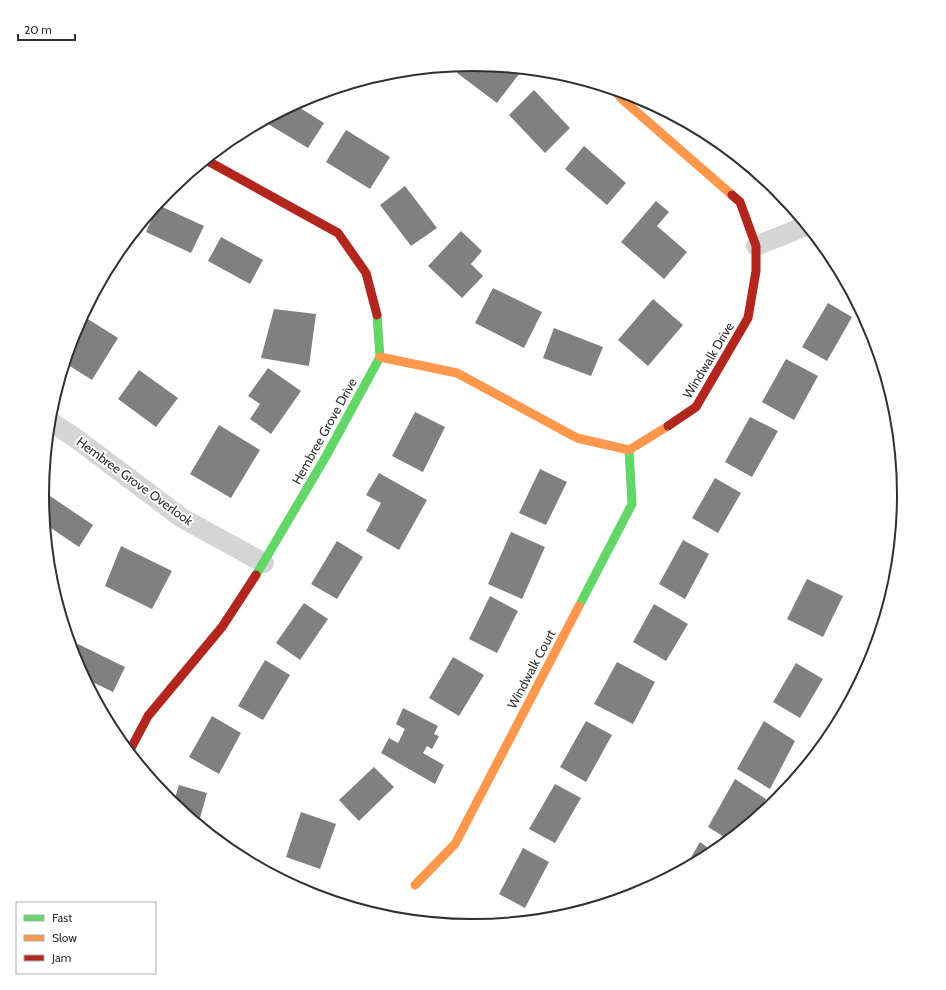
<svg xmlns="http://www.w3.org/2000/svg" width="946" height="990" font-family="Cabin,sans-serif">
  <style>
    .building { fill: #808080 }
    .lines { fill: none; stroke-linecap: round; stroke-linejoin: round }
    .street { stroke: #d5d5d5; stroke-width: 20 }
    .fast { stroke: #63d668; stroke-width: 9 }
    .slow { stroke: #ff974d; stroke-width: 9 }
    .jam { stroke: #b3261e; stroke-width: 9 }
    .labels { text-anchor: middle; stroke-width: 4; stroke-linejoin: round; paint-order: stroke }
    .street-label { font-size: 13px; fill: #313131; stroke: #fff }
    .rim { fill: none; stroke: #313131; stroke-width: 2 }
  </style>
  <rect width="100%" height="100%" fill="#fff"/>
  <g class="building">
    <polygon points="473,64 511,68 519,74 497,103 457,73 462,65"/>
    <polygon points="534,90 570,128 545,153 509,115"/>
    <polygon points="294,104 324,123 308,148 263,121"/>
    <polygon points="346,130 390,157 370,189 326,162"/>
    <polygon points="584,146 626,183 607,205 565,169"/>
    <polygon points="405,186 437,228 411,246 380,205"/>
    <polygon points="656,201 669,212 657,226 687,252 664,279 621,242"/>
    <polygon points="158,205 204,226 191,253 146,232"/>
    <polygon points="461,231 482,251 471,264 483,276 462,298 428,266"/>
    <polygon points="221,237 263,260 250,284 208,261"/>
    <polygon points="493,288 542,312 524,348 475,323"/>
    <polygon points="653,299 683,325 648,366 618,340"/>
    <polygon points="828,303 852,317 827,361 802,347"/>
    <polygon points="274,309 316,314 309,366 261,358"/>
    <polygon points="83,316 118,338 92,380 65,363 75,330"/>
    <polygon points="554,328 603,347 591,376 543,358"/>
    <polygon points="786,359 818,376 794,420 762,402"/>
    <polygon points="268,368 301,391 271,434 250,419 260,404 248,396"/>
    <polygon points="139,370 178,398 156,427 118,399"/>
    <polygon points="415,412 445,427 423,472 392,456"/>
    <polygon points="750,417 778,431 752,477 725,462"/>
    <polygon points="219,425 260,450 231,498 190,474"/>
    <polygon points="540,469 567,482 546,525 519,513"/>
    <polygon points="379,473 427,500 399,550 366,531 381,503 366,495"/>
    <polygon points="715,478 741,493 718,533 692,518"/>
    <polygon points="47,494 93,525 79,547 45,524 43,502"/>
    <polygon points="511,532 545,547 522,599 488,584"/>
    <polygon points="683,540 709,554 685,599 659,584"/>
    <polygon points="337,541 363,557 337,599 311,584"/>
    <polygon points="121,546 172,571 152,609 105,586"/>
    <polygon points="807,579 843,596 823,637 787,619"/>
    <polygon points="490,596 518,611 497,653 469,639"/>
    <polygon points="304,603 328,619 300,660 276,643"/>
    <polygon points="654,604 688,624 666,661 633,642"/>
    <polygon points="78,644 125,667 113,692 84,678 73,653"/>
    <polygon points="453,657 484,675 459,716 429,698"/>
    <polygon points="265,660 290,675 263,720 238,706"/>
    <polygon points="617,662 655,682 633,724 594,704"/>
    <polygon points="796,663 823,679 800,718 773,702"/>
    <polygon points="403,708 438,726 434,734 439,736 432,749 427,746 423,753 444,765 435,784 381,753 389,738 398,743 405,729 396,724"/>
    <polygon points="212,716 241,733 219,774 189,757"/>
    <polygon points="586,721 612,735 586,782 560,767"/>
    <polygon points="764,721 795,741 770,789 737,769"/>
    <polygon points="374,767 394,787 359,821 339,800"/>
    <polygon points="735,779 766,799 756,817 729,840 708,827"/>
    <polygon points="555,784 581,798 555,843 529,829"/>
    <polygon points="179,785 207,793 198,825 173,804"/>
    <polygon points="301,812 336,824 320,869 286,857"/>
    <polygon points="700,842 714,852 685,868"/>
    <polygon points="523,848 549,862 525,908 499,894"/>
  </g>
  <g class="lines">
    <g class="street">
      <polyline points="756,246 806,226"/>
      <polyline points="49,421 74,437 182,518 264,563"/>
    </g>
    <g class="fast">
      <polyline points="256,575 325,458 380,357 377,315"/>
      <polyline points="579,606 632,504 629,450"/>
    </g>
    <g class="slow">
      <polyline points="613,89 623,100 732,195"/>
      <polyline points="380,357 457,373 577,438 629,450 668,426"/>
      <polyline points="415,885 455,844 579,606"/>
    </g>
    <g class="jam">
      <polyline points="206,160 338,233 366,273 377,315"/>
      <polyline points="668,426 696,407 748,318 756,271 756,246 740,202 732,195"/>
      <polyline points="129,752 148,716 222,627 256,575"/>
    </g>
  </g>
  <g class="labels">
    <g class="street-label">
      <text transform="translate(708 360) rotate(-59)" y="5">Windwalk Drive</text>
      <text transform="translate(324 431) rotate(-61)" y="5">Hembree Grove Drive</text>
      <text transform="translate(135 481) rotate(36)" y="5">Hembree Grove Overlook</text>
      <text transform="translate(531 669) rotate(-62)" y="5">Windwalk Court</text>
    </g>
  </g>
  <path d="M0 0H946V990H0ZM49 495a424 424 0 1 1 848 0a424 424 0 1 1-848 0Z" fill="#fff" fill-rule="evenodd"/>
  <path class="rim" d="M49 495a424 424 0 1 1 848 0a424 424 0 1 1-848 0Z"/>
  <rect x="16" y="902" width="140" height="72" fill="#ffffff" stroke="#adadad"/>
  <rect x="24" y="915" width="20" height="6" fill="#63d668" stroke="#adadad"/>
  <text x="52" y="922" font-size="12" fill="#313131">Fast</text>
  <rect x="24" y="935" width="20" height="6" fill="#ff974d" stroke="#adadad"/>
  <text x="52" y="942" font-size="12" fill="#313131">Slow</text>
  <rect x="24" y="955" width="20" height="6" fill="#b3261e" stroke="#adadad"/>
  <text x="52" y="962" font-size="12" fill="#313131">Jam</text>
  <path d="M18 34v6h57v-6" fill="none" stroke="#313131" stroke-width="2"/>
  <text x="24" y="34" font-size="12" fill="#313131" stroke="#ffffff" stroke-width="3" paint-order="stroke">20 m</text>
</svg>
